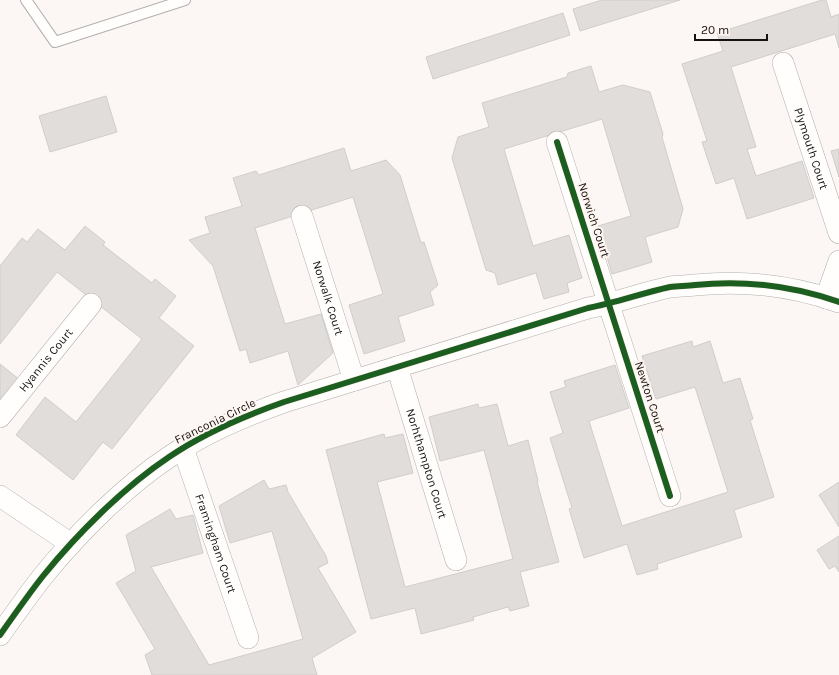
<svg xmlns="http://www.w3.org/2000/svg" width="839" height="675" font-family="Karla,sans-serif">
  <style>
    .building { fill: #e1dddb; stroke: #d0cdca }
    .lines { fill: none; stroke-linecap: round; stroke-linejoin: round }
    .lane-casing { stroke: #b3b0ad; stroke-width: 12 }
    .street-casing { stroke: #b3b0ad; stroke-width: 22 }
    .lane { stroke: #fffefd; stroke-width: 10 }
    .street { stroke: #fffefd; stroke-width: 21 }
    .cycleway-casing { stroke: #fff6f1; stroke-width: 8 }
    .cycleway { stroke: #1b5e20; stroke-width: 6 }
    .labels { text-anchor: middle; stroke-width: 4; stroke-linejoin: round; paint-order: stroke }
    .street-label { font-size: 12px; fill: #151311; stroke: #fff6f1 }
  </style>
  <rect width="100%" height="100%" fill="#fcf7f4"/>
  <g class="building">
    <polygon points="602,0 680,0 580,31 573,9"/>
    <polygon points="822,0 826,0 831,17 839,14 839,48 835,34 731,67 756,147 747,149 756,176 802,161 814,198 747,219 734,178 716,184 702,142 707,141 682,64 723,51 717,33"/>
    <polygon points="563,13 570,35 433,79 426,57"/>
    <polygon points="591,66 599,92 623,85 650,92 663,134 662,137 683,209 678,227 645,237 652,262 612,274 598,226 631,216 602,119 504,149 533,246 569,235 582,278 567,283 569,292 544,299 536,273 498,285 495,273 486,270 452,158 458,137 489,127 482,103 567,77 568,73"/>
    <polygon points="106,96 117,132 50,152 39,116"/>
    <polygon points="344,148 351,171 386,160 400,175 421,243 424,242 438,285 430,292 434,305 398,317 405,341 364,354 349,305 383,294 353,197 255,228 285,324 321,314 333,353 298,385 288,351 250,363 246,349 240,351 213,266 189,240 210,233 205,217 242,206 233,178 256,171 259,175"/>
    <polygon points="839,149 839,177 831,151"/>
    <polygon points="85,226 105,242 103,245 152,283 155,279 176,296 159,318 194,346 112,449 103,442 73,480 16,435 45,397 76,422 142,339 57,272 0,344 0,266 22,238 27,242 38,229 65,250"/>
    <polygon points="692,341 693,347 710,341 723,383 740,378 753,419 750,420 774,497 734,510 742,537 657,564 658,569 637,575 627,544 584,558 569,509 572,508 550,438 563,433 550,392 566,387 564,381 615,365 629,408 589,421 622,526 728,492 695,387 656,399 642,356"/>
    <polygon points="0,364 25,384 0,415"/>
    <polygon points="478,404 479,408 497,404 508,446 528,440 538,481 537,482 559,562 520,572 529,606 510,611 508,607 473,617 474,620 421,634 415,608 371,619 326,450 384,434 385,438 403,434 413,473 377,482 405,587 513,559 484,450 440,461 429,417"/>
    <polygon points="264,480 269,489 286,485 288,492 326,556 328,563 318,568 356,632 312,658 317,675 152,675 145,655 155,649 116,583 136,571 126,535 170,509 176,519 193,515 203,553 151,567 209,665 303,639 272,531 230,543 219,506"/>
    <polygon points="839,482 839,527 819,495"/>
    <polygon points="839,536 839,572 835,566 829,569 817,550"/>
  </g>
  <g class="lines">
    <g class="lane-casing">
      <polyline id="lane" points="26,0 55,42 185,0"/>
    </g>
    <g class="street-casing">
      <g id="street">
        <path id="s1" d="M783 63 839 233"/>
        <polyline points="557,142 670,496"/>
        <path id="s2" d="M302 216 354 380"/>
        <polyline points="826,298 839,261"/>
        <path id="s3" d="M397 367 456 560"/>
        <path id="s4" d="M0 417 91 304"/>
        <path id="s5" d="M183 448 248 638"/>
        <polyline points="0,496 71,544"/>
        <path d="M0 635C14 615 28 595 43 576 77 534 124 487 169 457 204 433 244 416 284 402L588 308C616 303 642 293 670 287 678 286 687 286 695 285 743 280 793 286 839 302"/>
      </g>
    </g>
    <use href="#lane" class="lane"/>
    <use href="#street" class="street"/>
    <g class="cycleway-casing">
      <g id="cycleway">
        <polyline points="557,142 670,496"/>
        <path d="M0 635C14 615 28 595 43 576 77 534 124 487 169 457 204 433 244 416 284 402L588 308C616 303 642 293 670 287 678 286 687 286 695 285 743 280 793 286 839 302"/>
      </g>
    </g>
    <use href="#cycleway" class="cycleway"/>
  </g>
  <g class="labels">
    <g class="street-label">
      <text dy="4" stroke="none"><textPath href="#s1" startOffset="90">Plymouth Court</textPath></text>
      <text transform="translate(594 220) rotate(72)" y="4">Norwich Court</text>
      <text dy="4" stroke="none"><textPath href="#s2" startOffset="86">Norwalk Court</textPath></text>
      <text dy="4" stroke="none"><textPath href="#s4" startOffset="73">Hyannis Court</textPath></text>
      <text transform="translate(650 397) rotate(72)" y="4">Newton Court</text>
      <text transform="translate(215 421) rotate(-26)" y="4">Franconia Circle</text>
      <text dy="4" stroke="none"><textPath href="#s3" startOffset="101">Norhthampton Court</textPath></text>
      <text dy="4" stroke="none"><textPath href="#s5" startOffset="101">Framingham Court</textPath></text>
    </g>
  </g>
  <path d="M695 34v6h72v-6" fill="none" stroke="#151311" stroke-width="2"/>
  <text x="701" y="34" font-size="12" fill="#151311" stroke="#fff6f1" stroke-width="3" paint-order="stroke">20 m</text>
</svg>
